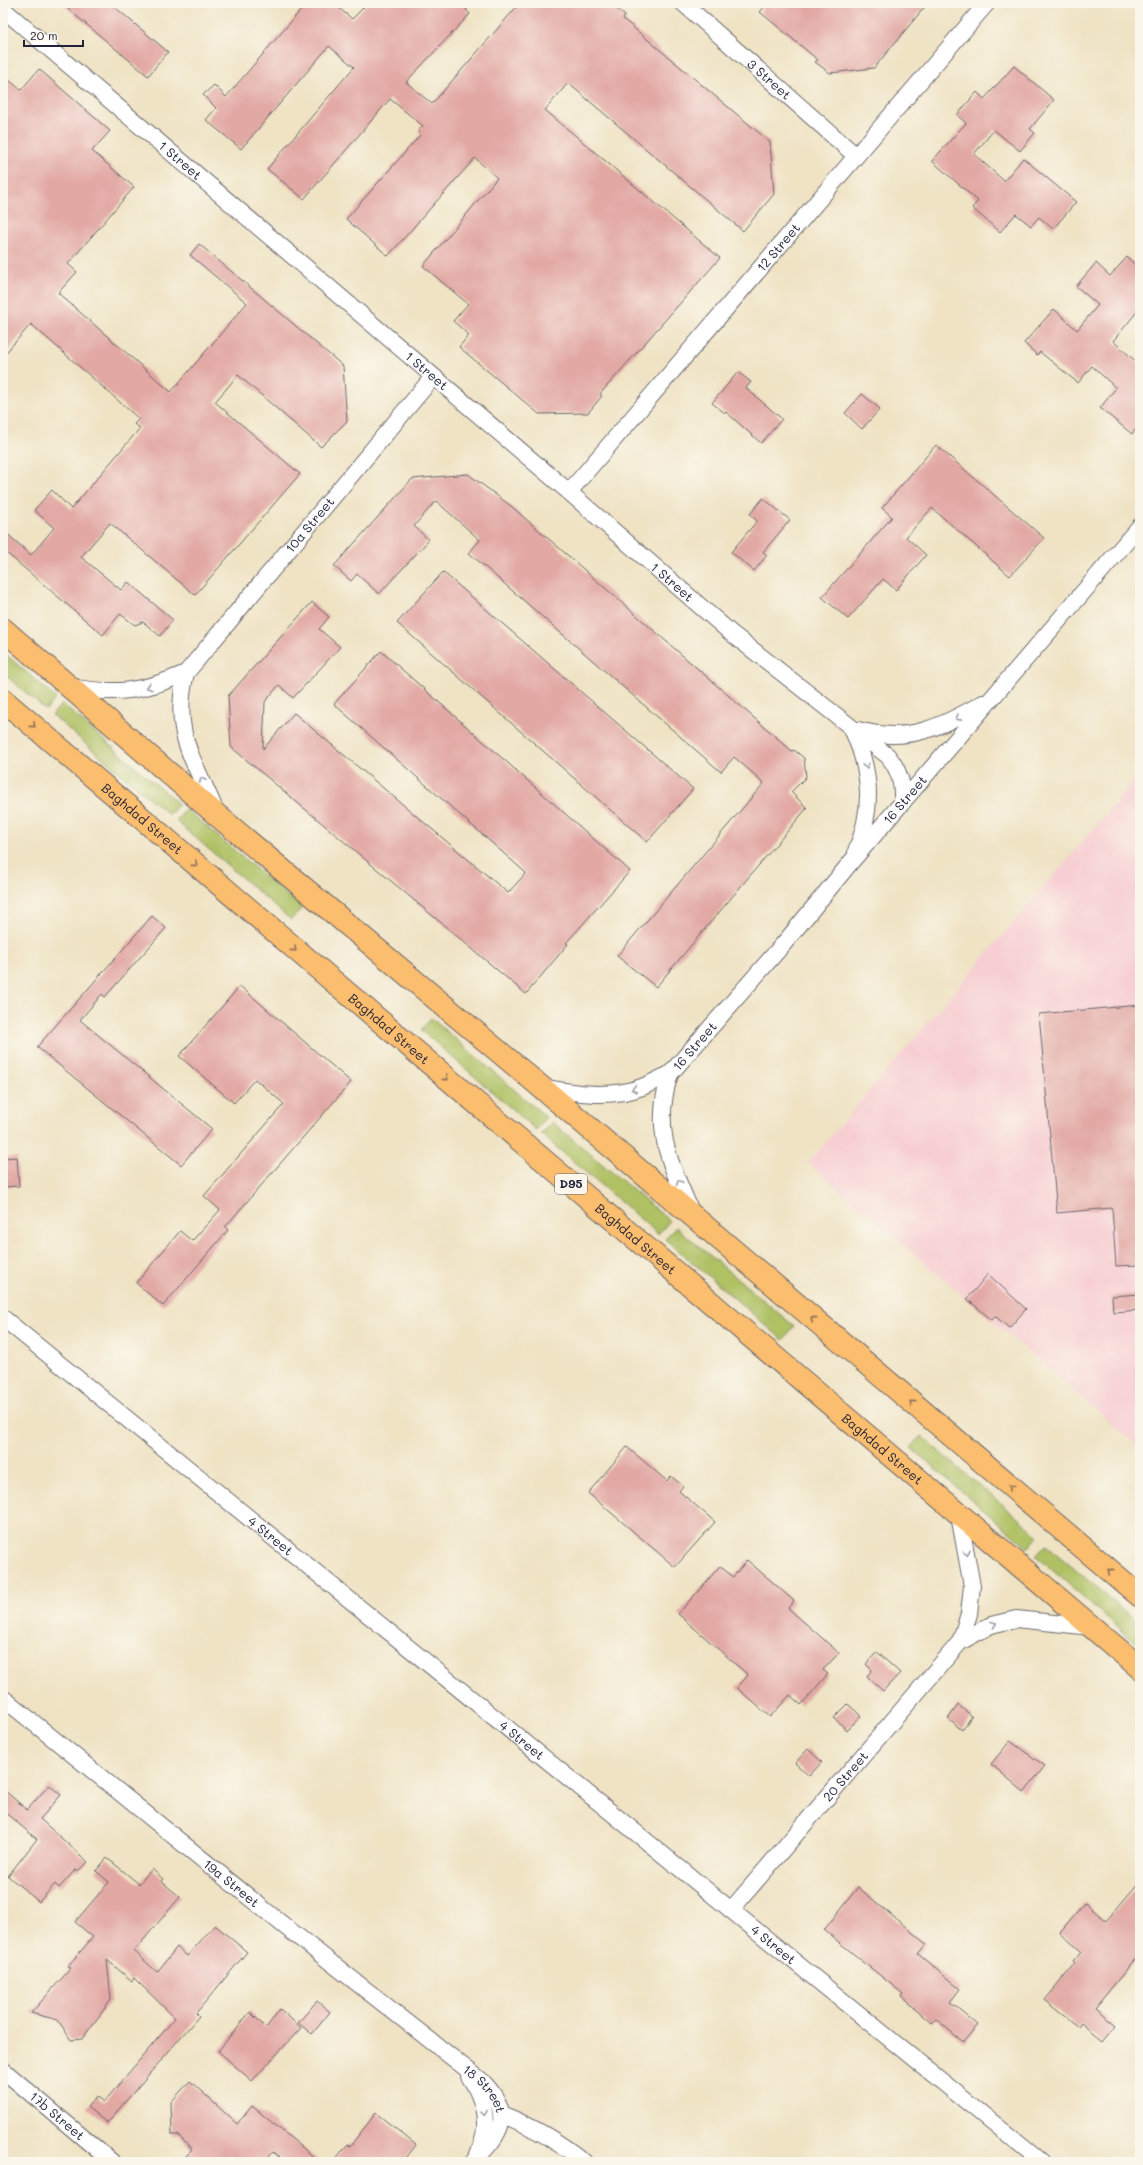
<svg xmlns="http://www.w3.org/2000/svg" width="1143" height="2165" font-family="Mali,sans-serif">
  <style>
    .built { fill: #f7cfd3 }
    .green { fill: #afc164; stroke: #687250 }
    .building { fill: #e2a8a4 }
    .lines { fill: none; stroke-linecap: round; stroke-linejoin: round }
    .minor-casing { stroke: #6a666b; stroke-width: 18 }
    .primary-casing { stroke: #6a666b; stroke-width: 24 }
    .minor { stroke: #fff; stroke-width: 16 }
    .primary { stroke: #fbbd6e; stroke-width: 22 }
    .oneway { stroke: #9c9ca7 }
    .oneway2 { stroke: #8e7054 }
    .labels { text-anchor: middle; stroke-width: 3; stroke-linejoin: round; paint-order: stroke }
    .shield { fill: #fbf7ec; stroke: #636270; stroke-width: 1 }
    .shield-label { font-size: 12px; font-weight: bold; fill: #22223b }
    .street-label { font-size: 13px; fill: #22223b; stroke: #fbf7ec }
  </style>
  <rect width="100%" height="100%" fill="#fbf7ec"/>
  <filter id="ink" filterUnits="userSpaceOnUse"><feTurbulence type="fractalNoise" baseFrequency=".025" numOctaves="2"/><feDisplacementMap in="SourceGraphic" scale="8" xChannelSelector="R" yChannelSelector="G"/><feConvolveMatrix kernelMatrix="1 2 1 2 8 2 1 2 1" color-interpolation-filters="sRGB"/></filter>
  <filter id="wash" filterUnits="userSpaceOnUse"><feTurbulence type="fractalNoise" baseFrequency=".012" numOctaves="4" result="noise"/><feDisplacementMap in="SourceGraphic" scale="16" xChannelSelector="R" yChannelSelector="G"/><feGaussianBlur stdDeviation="0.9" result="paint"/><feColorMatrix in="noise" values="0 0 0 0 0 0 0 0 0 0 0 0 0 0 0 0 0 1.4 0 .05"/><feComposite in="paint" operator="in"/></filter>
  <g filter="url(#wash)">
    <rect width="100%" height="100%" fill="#efe3c4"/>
    <polygon class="built" points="1140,774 1140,1448 808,1163"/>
    <g class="green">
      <polygon points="3,652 56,698 46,710 3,673"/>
      <polygon points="62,704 179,804 169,815 52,715"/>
      <polygon points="186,809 302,908 291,920 176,821"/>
      <polygon points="431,1018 546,1117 536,1130 421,1030"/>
      <polygon points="552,1122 670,1221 658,1234 541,1134"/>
      <polygon points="676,1227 794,1326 783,1340 665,1239"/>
      <polygon points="921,1436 1039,1536 1028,1548 911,1448"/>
      <polygon points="1046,1545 1140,1624 1140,1646 1036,1556"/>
    </g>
    <g id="blocks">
      <g class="building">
        <polygon points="61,3 110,3 168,52 148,76"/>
        <polygon points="307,3 333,3 352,19 368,3 472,3 466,10 470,14 406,82 432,104 520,3 610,3 625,16 623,19 770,142 774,194 743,231 568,83 545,110 720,258 600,394 602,396 588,413 539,414 459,347 469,335 453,321 468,304 423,266 497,178 475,158 388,256 346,219 421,134 418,131 423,126 390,99 304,199 267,169 354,67 329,46 241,149 206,120 216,108 203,95 214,85 226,97"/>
        <polygon points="768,3 928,3 874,68 830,73 815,62 818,60 760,12"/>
        <polygon points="1014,66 1054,100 1030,129 1035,133 1020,151 994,130 974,154 1004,181 1023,158 1076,202 1053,229 1039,217 1031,226 1016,214 1000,232 972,208 978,201 932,161 966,123 957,115 977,92 984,99"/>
        <polygon points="39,69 110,131 92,151 134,187 68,264 77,272 58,293 171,392 247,303 190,255 199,244 343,366 347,421 321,447 238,375 215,402 300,474 195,595 110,523 81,557 121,590 128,582 173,620 160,636 143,622 135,625 120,614 103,635 3,550 3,530 31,555 54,528 34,510 52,490 71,509 140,428 134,424 139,419 31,324 3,356 3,75 21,90"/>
        <polygon points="1127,257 1140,269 1140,308 1113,341 1140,365 1140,424 1132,434 1100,408 1116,388 1092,366 1078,383 1040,352 1037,355 1024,343 1054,309 1077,330 1098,305 1076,286 1096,263 1110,276"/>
        <polygon points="738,372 751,382 746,388 782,419 761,443 726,412 725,413 712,403"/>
        <polygon points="862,394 880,409 862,429 845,413"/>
        <polygon points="936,445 1044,538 1010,576 932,508 906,537 926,555 896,590 883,579 848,619 822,597 892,517 882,508"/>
        <polygon points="468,474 511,506 792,751 794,750 804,758 806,777 791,792 807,808 656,987 617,956 764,783 734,757 721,772 469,553 480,540 436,501 414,526 429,540 379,594 357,574 351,581 334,566 412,479"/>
        <polygon points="763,498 790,520 763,552 767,555 754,571 731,552 757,521 750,514"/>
        <polygon points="443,572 693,789 647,842 397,623"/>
        <polygon points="312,602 329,617 319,629 340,647 293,698 279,685 265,702 263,749 294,713 508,893 526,873 334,704 381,651 630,871 566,943 568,944 526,994 231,747 228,696"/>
        <polygon points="152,916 166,928 105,997 102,994 80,1020 212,1129 181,1165 37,1047"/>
        <polygon points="240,986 351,1082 225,1227 228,1230 163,1306 136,1283 180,1231 192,1241 220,1210 204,1196 284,1104 255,1079 234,1103 179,1056"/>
        <polygon points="1140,1005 1140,1265 1116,1266 1112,1208 1057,1213 1039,1014"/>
        <polygon points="17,1157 19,1186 3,1187 3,1158"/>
        <polygon points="988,1274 1026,1309 1009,1328 995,1316 992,1320 967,1299"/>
        <polygon points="1140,1294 1140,1310 1113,1312 1112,1296"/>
        <polygon points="627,1447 667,1481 671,1476 683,1486 679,1491 715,1522 675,1567 588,1493"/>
        <polygon points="747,1560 794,1601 788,1608 839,1653 823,1670 828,1674 801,1705 790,1695 770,1717 737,1688 748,1675 678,1614 720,1566 733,1577"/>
        <polygon points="877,1652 900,1673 883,1691 867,1676 872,1670 866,1664"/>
        <polygon points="848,1704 861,1716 847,1730 834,1718"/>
        <polygon points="958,1705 972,1716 962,1730 948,1719"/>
        <polygon points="1010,1741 1045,1766 1024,1792 991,1764"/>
        <polygon points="808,1749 822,1762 809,1776 795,1763"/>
        <polygon points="49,1785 61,1795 40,1819 88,1862 79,1870 75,1870 59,1888 55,1884 39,1902 8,1876 37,1839 3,1811 3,1789 27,1810"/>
        <polygon points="107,1858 139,1884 152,1869 163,1879 161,1881 180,1897 134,1951 157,1972 177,1947 187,1956 215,1925 247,1952 196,2013 199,2016 107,2123 87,2107 97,2096 104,2102 175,2018 134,1978 132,1981 107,1960 111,2000 82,2039 71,2040 58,2020 31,2013 71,1968 68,1966 93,1937 75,1922 109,1882 96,1871"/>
        <polygon points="1140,1881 1140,1953 1095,2008 1116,2025 1103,2041 1081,2023 1078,2027 1044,2000 1075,1963 1073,1961 1081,1951 1060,1933 1085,1903 1106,1921"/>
        <polygon points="858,1887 926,1944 918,1954 960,1989 950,2002 978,2025 963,2042 936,2019 932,2023 901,1996 903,1994 824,1930"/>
        <polygon points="317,2001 330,2012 312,2034 298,2023"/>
        <polygon points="280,2009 301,2028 252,2081 218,2051 250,2012 266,2028"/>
        <polygon points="190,2081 237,2124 252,2106 320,2162 284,2162 272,2152 264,2162 180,2162 192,2150 178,2135 172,2135 171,2102"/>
        <polygon points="376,2113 416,2145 403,2162 333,2162 348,2144 350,2146"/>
      </g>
    </g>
  </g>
  <g filter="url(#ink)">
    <use href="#blocks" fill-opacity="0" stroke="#6a666b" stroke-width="1"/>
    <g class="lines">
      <g class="minor-casing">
        <g id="minor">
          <path id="s1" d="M683 3 856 156"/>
          <path id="s2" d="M3 9 569 492 731 633 888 756C900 771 903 784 902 803"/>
          <path id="s3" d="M569 492 987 3"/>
          <path d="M70 687C117 695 142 692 186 673"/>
          <path d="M852 729C871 770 874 809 856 851"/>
          <path d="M858 730C908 744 940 727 983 703"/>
          <path id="s4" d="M216 812C194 758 171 734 186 673L433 377"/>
          <path d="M542 1087C573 1093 611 1099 642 1087 652 1083 661 1078 670 1074"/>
          <path id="s5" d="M692 1214C670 1161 652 1132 670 1074L786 941 851 862 1140 526"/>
          <path id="s6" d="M3 1318 1041 2162"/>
          <polyline points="959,1515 972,1586 969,1614 960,1642"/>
          <path id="s7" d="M3 1698 287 1928 482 2081C515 2115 502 2133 473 2162"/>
          <path id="s8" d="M731 1910 960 1642 991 1625 1016 1619 1092 1627"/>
          <path id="s9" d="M3 2070 112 2162"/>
          <path d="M469 2076C485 2100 491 2128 478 2154"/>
          <path d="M501 2114C532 2126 558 2141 584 2162"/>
        </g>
      </g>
      <g class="primary-casing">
        <g id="primary">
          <polyline points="3,629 218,816 541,1087 1140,1596"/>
          <path id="s10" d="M3 700 1140 1668"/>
        </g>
      </g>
      <use href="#minor" class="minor"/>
      <use href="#primary" class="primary"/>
    </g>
    <defs><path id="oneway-chevron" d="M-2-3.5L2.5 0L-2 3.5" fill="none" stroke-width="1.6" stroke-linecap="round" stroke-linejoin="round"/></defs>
    <g class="oneway">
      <use href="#oneway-chevron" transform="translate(149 687) rotate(163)"/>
      <use href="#oneway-chevron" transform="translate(958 718) rotate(151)"/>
      <use href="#oneway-chevron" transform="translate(866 766) rotate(78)"/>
      <use href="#oneway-chevron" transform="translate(202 780) rotate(-115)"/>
      <use href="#oneway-chevron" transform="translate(634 1089) rotate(170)"/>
      <use href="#oneway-chevron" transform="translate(679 1182) rotate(-113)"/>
      <use href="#oneway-chevron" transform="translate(967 1553) rotate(78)"/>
      <use href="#oneway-chevron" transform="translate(994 1624) rotate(-21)"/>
      <use href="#oneway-chevron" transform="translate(484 2113) rotate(82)"/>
    </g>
    <g class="oneway2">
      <use href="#oneway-chevron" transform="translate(33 725) rotate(41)"/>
      <use href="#oneway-chevron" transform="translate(195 864) rotate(41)"/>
      <use href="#oneway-chevron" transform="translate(294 949) rotate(40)"/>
      <use href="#oneway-chevron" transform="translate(446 1078) rotate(40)"/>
      <use href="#oneway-chevron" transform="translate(813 1319) rotate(-140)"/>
      <use href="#oneway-chevron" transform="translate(912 1403) rotate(-140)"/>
      <use href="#oneway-chevron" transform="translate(1011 1487) rotate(-140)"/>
      <use href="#oneway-chevron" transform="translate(1110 1571) rotate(-140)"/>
    </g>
  </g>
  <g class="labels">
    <rect class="shield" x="555" y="1174" width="32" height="20" rx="3"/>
    <g class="shield-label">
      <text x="571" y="1188">D95</text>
    </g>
    <g class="street-label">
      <text dy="5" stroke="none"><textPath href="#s1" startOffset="115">3 Street</textPath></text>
      <text dy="5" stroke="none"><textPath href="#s2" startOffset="233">1 Street</textPath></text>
      <text dy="5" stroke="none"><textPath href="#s3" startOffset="322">12 Street</textPath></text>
      <text dy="5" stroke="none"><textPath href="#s2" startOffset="557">1 Street</textPath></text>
      <text dy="5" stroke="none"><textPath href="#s4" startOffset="339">10a Street</textPath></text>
      <text dy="5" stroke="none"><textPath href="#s2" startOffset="881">1 Street</textPath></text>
      <text dy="5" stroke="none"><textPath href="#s5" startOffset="507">16 Street</textPath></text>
      <text dy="5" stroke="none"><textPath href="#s10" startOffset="183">Baghdad Street</textPath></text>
      <text dy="5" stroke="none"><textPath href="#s10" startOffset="507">Baghdad Street</textPath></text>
      <text dy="5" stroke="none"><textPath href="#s5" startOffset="183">16 Street</textPath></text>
      <text dy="5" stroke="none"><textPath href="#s10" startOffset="831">Baghdad Street</textPath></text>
      <text dy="5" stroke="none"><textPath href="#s10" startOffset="1155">Baghdad Street</textPath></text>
      <text dy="5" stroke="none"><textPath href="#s6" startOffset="345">4 Street</textPath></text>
      <text dy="5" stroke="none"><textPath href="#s6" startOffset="669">4 Street</textPath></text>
      <text dy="5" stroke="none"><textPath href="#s8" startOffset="176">20 Street</textPath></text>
      <text dy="5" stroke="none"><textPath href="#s7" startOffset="294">19a Street</textPath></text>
      <text dy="5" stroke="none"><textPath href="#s6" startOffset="993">4 Street</textPath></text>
      <text dy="5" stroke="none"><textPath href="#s7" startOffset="621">18 Street</textPath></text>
      <text dy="5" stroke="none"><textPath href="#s9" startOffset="71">17b Street</textPath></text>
    </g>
  </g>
  <rect width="1143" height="2165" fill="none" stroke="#fbf7ec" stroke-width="16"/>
  <path d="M24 40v6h59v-6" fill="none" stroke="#22223b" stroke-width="2"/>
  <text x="30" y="40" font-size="12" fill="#22223b" stroke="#fbf7ec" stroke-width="3" paint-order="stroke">20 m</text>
</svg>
